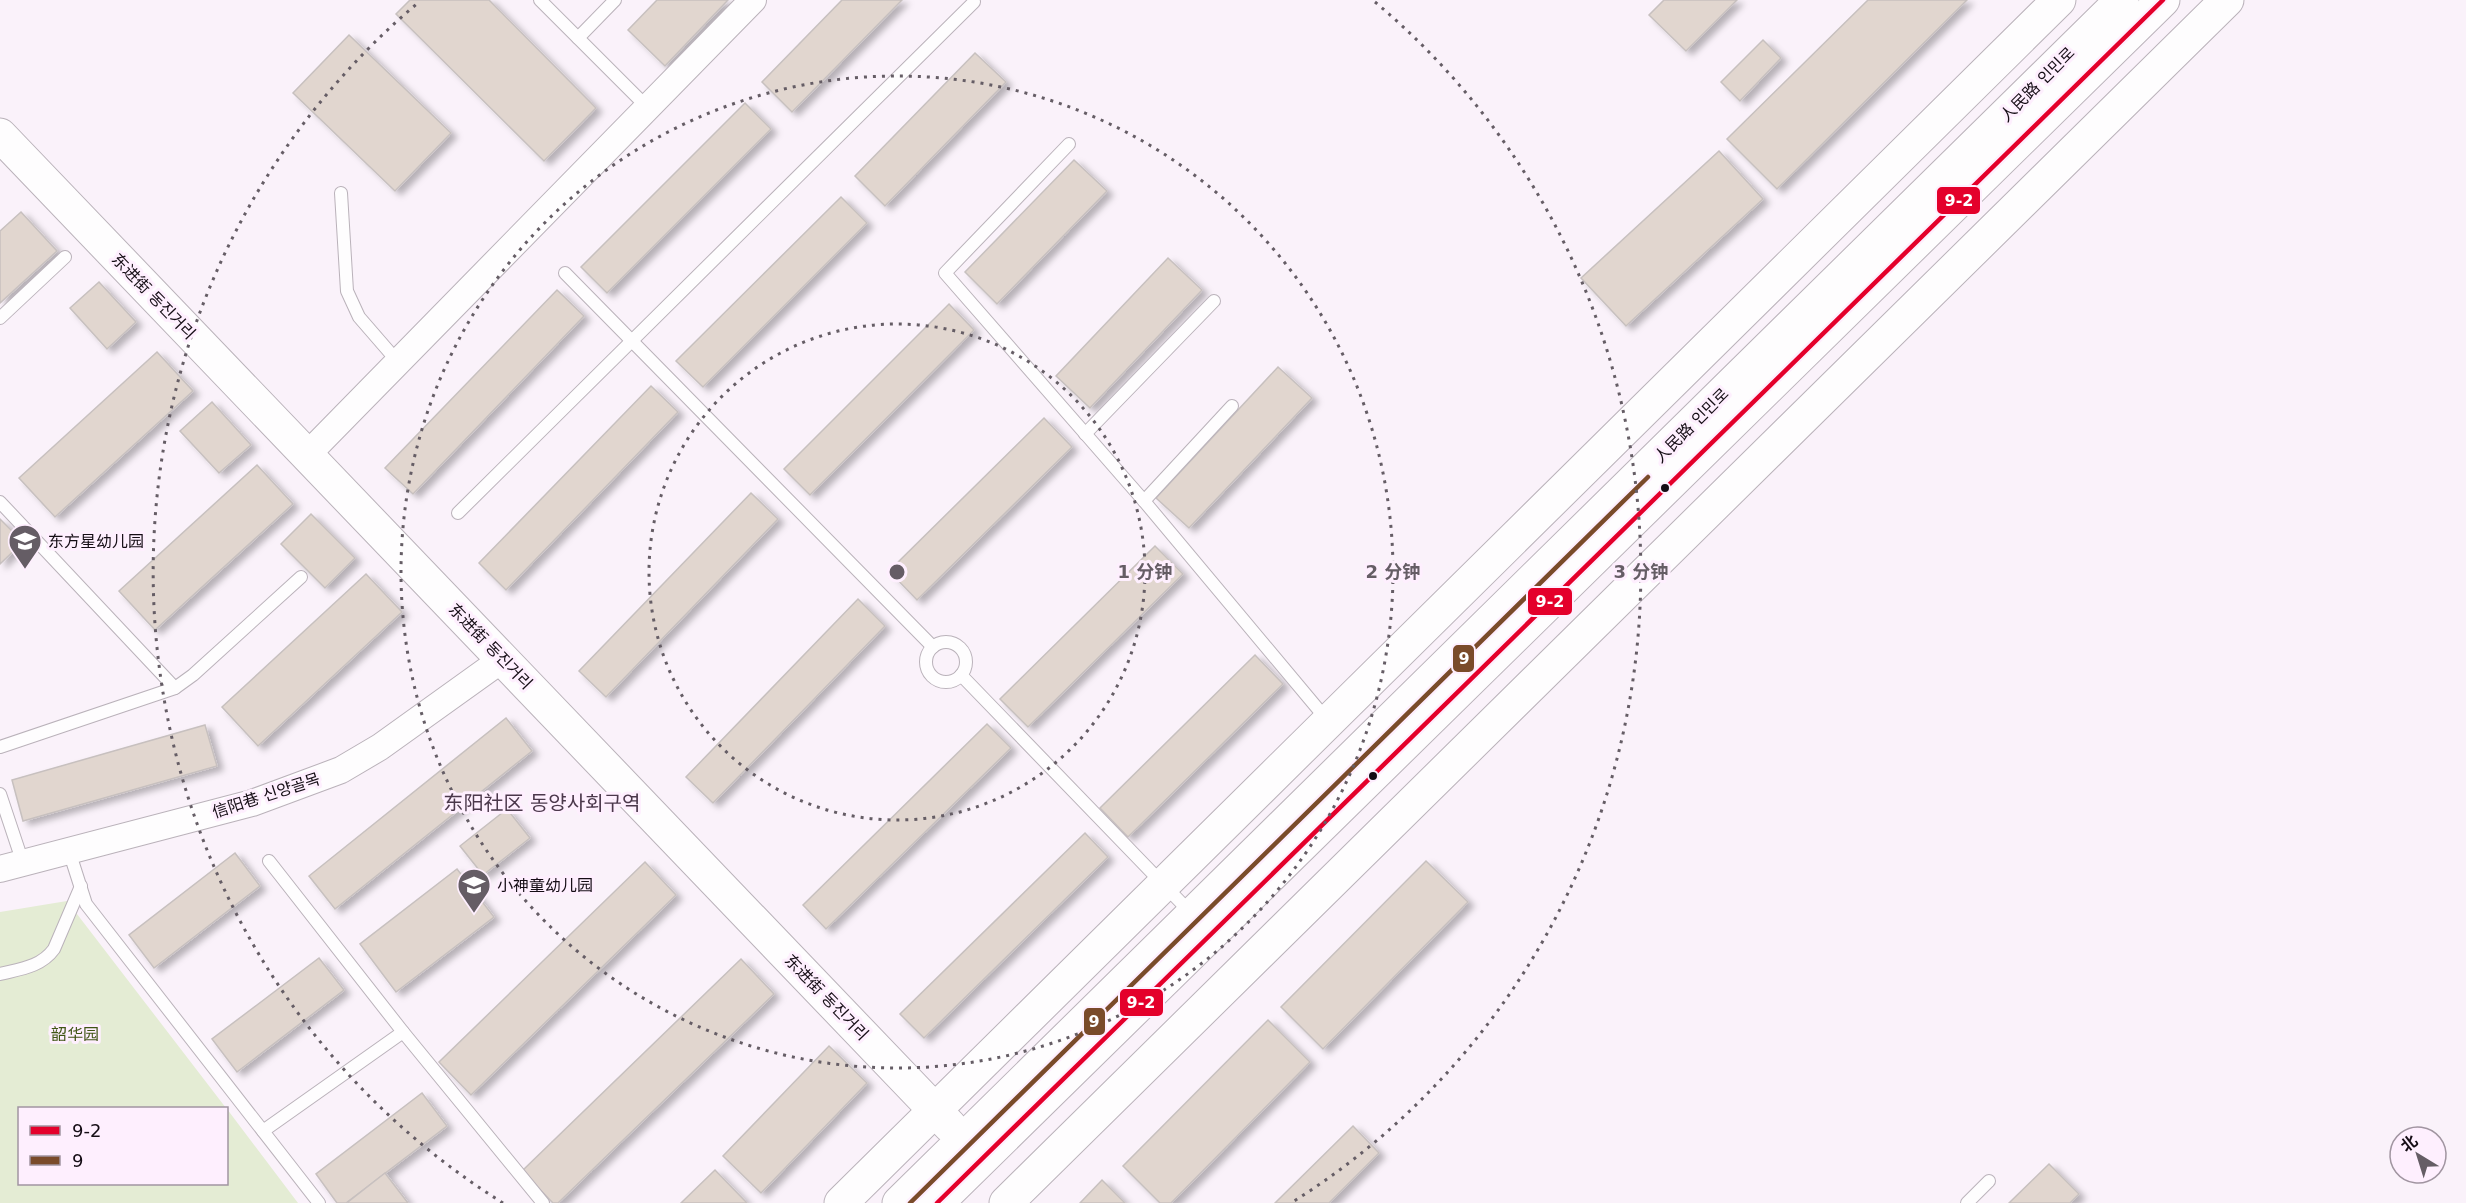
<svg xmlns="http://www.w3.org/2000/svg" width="2466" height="1203" font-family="'DejaVu Sans','Noto Sans SC','Noto Sans KR',sans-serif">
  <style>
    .green { fill: #e4ecd4 }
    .building { fill: #e1d6cf; stroke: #c7c0bf; stroke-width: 1.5; filter: url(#shadow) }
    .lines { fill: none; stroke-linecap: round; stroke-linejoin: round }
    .lane-casing { stroke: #bab2ba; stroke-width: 14 }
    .street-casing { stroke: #bab2ba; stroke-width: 28 }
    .secondary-casing { stroke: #bab2ba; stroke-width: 35 }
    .lane { stroke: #fefdfe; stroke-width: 12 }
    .street { stroke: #fefdfe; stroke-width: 26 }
    .secondary { stroke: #fefdfe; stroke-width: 33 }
    .bus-1-casing { stroke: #feeffe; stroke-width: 9 }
    .bus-2-casing { stroke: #feeffe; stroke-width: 9 }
    .bus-1 { stroke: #e4002b; stroke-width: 4.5 }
    .bus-2 { stroke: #7a4b2a; stroke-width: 4.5 }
    .ring { fill: none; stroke: #655d65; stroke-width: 3; stroke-dasharray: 3 6 }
    .bus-dot { fill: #150d15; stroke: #feeffe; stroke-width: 2 }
    .labels { text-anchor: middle; stroke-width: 6; stroke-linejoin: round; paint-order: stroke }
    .street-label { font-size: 16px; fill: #150d15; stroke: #feeffe }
    .poi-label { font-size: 16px; fill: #150d15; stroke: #feeffe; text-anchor: start }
    .park-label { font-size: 16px; fill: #3f5414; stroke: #feeffe }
    .quarter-label { font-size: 20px; fill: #4b384b; stroke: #feeffe }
    .centre { fill: #655d65; stroke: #feeffe; stroke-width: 3 }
    .ring-label { font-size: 18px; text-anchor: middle; font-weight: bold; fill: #655d65; stroke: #feeffe; stroke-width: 6; stroke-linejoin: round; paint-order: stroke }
    .line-badge { stroke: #feeffe; stroke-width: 2 }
    .badge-label { font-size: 16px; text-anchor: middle; font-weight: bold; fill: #fff }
  </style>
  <defs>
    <filter id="shadow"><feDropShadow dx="6" dy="4" stdDeviation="3" flood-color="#0004"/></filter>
  </defs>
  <rect width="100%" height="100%" fill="#faf2fa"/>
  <polygon class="green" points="67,901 226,1108 20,1108 20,1184 226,1184 227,1109 298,1203 0,1203 0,912"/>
  <g class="building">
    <polygon points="410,0 489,0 596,108 544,161 396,14"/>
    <polygon points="657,0 728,0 665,66 628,30"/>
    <polygon points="842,0 902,0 792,112 762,82"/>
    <polygon points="1664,0 1737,0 1686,51 1649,15"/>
    <polygon points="1868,0 1967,0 1777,189 1727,139"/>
    <polygon points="349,35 451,133 395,191 293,93"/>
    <polygon points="1763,40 1781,58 1740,101 1721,82"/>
    <polygon points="975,53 1006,82 885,206 855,176"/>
    <polygon points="745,103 771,129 607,293 581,267"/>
    <polygon points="1719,151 1763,199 1626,326 1581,278"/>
    <polygon points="1074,160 1107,191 997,304 965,272"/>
    <polygon points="841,197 867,223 703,387 676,361"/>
    <polygon points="21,212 57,251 0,303 0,231"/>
    <polygon points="1168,258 1202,290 1090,408 1056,376"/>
    <polygon points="99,282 136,322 107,349 70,308"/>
    <polygon points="557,290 584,316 413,494 385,468"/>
    <polygon points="949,304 974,330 810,495 784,469"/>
    <polygon points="157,352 193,391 55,517 19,478"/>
    <polygon points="1278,367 1312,398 1189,528 1156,498"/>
    <polygon points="651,386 678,412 506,590 479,563"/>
    <polygon points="212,402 251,445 219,473 180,431"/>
    <polygon points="1044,418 1072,447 917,600 889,571"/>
    <polygon points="257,465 293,504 155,630 119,591"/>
    <polygon points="751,493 778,519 606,697 579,671"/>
    <polygon points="311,514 355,558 325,588 281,544"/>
    <polygon points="0,519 23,542 0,564"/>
    <polygon points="1155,546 1183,574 1028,727 1000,699"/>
    <polygon points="366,574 402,612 258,746 222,707"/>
    <polygon points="858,599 885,626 713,803 686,777"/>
    <polygon points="1255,655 1283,684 1128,837 1100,808"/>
    <polygon points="506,718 532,751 335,909 309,876"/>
    <polygon points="987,724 1011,748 826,929 803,905"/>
    <polygon points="205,725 217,766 23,821 12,780"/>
    <polygon points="507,809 530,838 483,875 460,846"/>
    <polygon points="1085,833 1108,857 924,1038 900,1014"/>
    <polygon points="235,853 260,886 154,968 129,935"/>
    <polygon points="1426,861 1468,902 1323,1049 1281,1007"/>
    <polygon points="645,862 676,895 471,1095 439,1062"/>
    <polygon points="457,869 494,917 396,992 360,944"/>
    <polygon points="319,958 344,990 237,1072 212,1039"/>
    <polygon points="741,959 774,994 558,1203 553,1203 522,1171"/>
    <polygon points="1268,1020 1310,1062 1171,1203 1160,1203 1123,1166"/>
    <polygon points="829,1046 867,1083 761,1193 723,1156"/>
    <polygon points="422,1093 447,1126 346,1203 337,1203 316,1174"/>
    <polygon points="1353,1126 1379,1153 1329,1203 1275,1203"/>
    <polygon points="2049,1164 2079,1194 2070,1203 2009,1203"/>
    <polygon points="715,1170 747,1203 681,1203"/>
    <polygon points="385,1173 408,1203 349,1203 348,1202"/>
    <polygon points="1102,1180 1125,1203 1080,1203"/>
  </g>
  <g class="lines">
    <g class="lane-casing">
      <g id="lane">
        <polyline points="540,0 647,107"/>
        <polyline points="578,38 615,0"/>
        <polyline points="1069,144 945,273 1144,501 1328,721"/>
        <polyline points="341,193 347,291 359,317 398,362"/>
        <polyline points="565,273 933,647"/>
        <polyline points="0,318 65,257"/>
        <polyline points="1085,434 1214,301"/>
        <polyline points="1144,501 1232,406"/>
        <polyline points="0,502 175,688"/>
        <polyline points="458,513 974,2"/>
        <circle cx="946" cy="662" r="20"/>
        <polyline points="961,675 1192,914"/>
        <polyline points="0,747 175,688 193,675 301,577"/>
        <polyline points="0,794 23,863"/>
        <polyline points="69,851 86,904 319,1203"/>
        <polyline points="269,861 403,1032 543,1203"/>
        <path d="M0 974C20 969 41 967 54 949L81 886"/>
        <polyline points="263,1131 403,1032"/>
        <polyline points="1967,1203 1989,1181"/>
      </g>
    </g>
    <g class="street-casing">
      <g id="street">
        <polyline points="307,455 753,0"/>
        <polyline points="0,869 252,803 341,770 380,747 504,658"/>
      </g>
    </g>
    <g class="secondary-casing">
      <g id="secondary">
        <polyline points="0,135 950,1126"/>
        <polyline points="841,1203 2059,0"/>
        <polyline points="899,1203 2122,0"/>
        <polyline points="937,1203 2163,0"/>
        <polyline points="1006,1203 2227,0"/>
      </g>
    </g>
    <use href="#lane" class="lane"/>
    <use href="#street" class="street"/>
    <use href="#secondary" class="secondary"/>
    <g class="bus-1-casing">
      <polyline id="bus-1" points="937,1203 2163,0"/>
    </g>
    <g class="bus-2-casing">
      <polyline id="bus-2" points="910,1203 1648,477"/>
    </g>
    <use href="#bus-1" class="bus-1"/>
    <use href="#bus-2" class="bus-2"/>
  </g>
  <g class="ring">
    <circle cx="897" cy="572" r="248"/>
    <circle cx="897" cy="572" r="496"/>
    <path d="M503 1203A744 744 0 0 1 419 2M1375 2A744 744 0 0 1 1291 1203"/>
  </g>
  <defs>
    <g id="school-pin" transform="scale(1.725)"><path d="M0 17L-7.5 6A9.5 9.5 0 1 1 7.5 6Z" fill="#655d65" stroke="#feeffe"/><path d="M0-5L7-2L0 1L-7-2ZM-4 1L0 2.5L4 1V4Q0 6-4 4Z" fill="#fff"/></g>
  </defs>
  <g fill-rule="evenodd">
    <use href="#school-pin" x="25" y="541"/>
    <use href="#school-pin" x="474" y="885"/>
  </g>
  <g class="bus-dot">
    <circle cx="1665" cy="488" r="5"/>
    <circle cx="1373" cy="776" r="5"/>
  </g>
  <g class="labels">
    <g class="street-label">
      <text transform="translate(2037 84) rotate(-45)" y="6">人民路 인민로</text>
      <text transform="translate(154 296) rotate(46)" y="6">东进街 동진거리</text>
      <text transform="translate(1691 425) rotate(-45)" y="6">人民路 인민로</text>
      <text transform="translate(491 646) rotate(46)" y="6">东进街 동진거리</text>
      <text transform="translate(266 795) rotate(-18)" y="6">信阳巷 신양골목</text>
      <text transform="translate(827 997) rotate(46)" y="6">东进街 동진거리</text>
    </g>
    <g class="poi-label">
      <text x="48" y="547">东方星幼儿园</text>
      <text x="497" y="891">小神童幼儿园</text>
    </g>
    <g class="park-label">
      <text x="75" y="1040">韶华园</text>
    </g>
    <g class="quarter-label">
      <text x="542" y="810">东阳社区 동양사회구역</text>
    </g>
  </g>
  <circle cx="897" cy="572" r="9" class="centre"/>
  <g class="ring-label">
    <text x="1145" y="578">1 分钟</text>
    <text x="1393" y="578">2 分钟</text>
    <text x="1641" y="578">3 分钟</text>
  </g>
  <g class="line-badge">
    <rect x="1936" y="186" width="45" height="29" rx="6" fill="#e4002b"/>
    <rect x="1527" y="587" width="46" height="29" rx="6" fill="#e4002b"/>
    <rect x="1452" y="644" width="23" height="29" rx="6" fill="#7a4b2a"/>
    <rect x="1119" y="988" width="45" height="29" rx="6" fill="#e4002b"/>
    <rect x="1083" y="1007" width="23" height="29" rx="6" fill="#7a4b2a"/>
  </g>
  <g class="badge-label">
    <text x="1959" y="206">9-2</text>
    <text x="1550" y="607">9-2</text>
    <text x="1464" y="664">9</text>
    <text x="1141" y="1008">9-2</text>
    <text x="1094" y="1027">9</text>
  </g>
  <rect x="18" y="1107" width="210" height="78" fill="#feeffe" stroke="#a195a1" stroke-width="1.5"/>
  <rect x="30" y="1126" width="30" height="9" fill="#e4002b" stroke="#a195a1" stroke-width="1.5"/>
  <text x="72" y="1137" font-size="18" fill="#150d15">9-2</text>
  <rect x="30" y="1156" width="30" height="9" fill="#7a4b2a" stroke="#a195a1" stroke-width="1.5"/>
  <text x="72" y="1167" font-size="18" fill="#150d15">9</text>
  <g transform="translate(2418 1155) rotate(322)"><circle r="28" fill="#feeffe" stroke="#a195a1" stroke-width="1.5"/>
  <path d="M0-4.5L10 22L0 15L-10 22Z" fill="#655d65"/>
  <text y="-9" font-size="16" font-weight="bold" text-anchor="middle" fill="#150d15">北</text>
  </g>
</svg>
